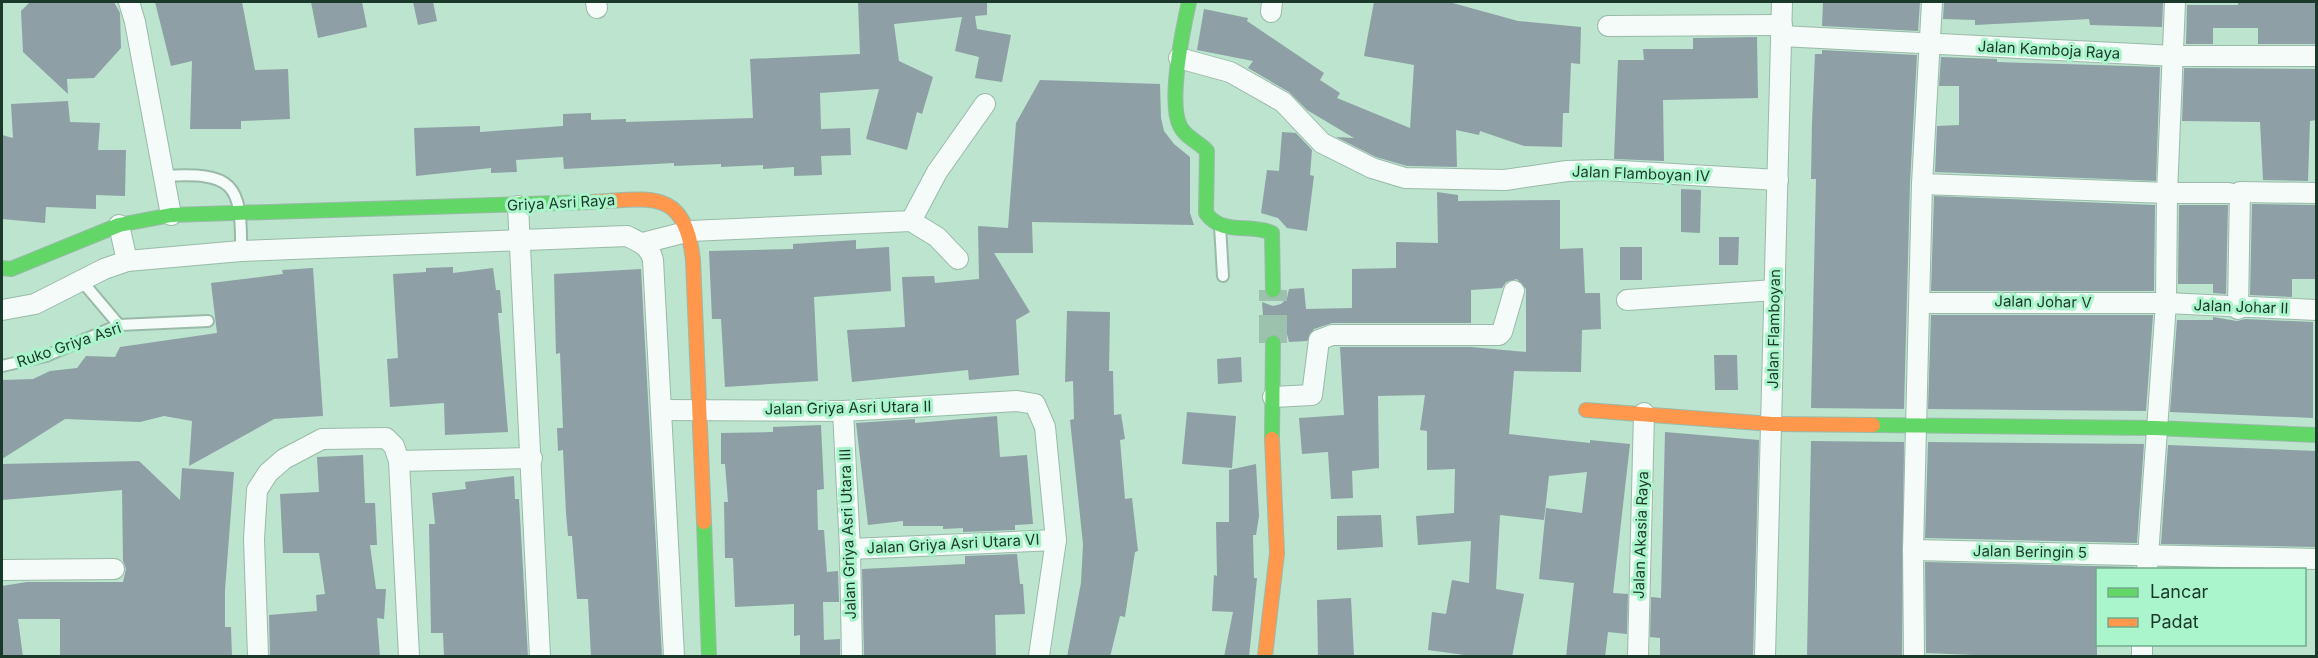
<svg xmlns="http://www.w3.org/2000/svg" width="2318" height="658" font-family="Inter,sans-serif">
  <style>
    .building { fill: #8e9fa6 }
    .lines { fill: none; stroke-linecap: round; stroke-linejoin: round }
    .secondary-tunnel { stroke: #9cc2ad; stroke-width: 28; stroke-dasharray: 28 14; stroke-linecap: butt }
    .lane-casing { stroke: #9abaa9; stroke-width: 14 }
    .street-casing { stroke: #9abaa9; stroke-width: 22 }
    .fast-casing { stroke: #9abaa9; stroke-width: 16 }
    .slow-casing { stroke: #9abaa9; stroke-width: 16 }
    .lane { stroke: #f5fbf8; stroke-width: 10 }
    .street { stroke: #f5fbf8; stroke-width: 20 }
    .fast { stroke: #63d668; stroke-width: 14 }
    .slow { stroke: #ff974d; stroke-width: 14 }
    .labels { text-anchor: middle; stroke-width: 6; stroke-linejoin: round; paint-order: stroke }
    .street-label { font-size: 15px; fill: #1b392a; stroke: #abf5cd }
  </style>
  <rect width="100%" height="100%" fill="#bce4ce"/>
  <g class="building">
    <polygon points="30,2 114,2 120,13 121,48 94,78 67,79 68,94 23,52 21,11"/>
    <polygon points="155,2 242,2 255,70 288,69 290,119 241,121 241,129 190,129 192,61 171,66"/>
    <polygon points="311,2 362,2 367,27 318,38"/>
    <polygon points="413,2 433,2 437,21 418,25"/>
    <polygon points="858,2 987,2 987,15 975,16 977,29 1011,35 1002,82 975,78 979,57 955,51 962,17 894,24 899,61 933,77 922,114 917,112 907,150 866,139 879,89 820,93 821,129 850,128 851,155 821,156 822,175 794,176 794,167 763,169 763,165 721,167 721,164 674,166 674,163 564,169 563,157 516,160 517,172 491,173 491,168 416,176 414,128 480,126 480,132 563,126 563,114 591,113 591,120 626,119 626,122 753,118 750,59 860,54"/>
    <polygon points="1374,2 1449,2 1518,21 1581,27 1580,64 1571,63 1569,113 1563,113 1562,147 1524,146 1480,131 1479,135 1456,130 1457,167 1407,166 1376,157 1336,137 1354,138 1307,110 1289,92 1248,68 1253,61 1197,50 1204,9 1248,18 1247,21 1324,73 1320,80 1340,93 1337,98 1410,128 1414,65 1364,56"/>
    <polygon points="1823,2 1920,2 1918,31 1822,26"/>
    <polygon points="1944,2 2163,2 2162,27 2090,25 2089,19 1975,25 1975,20 1943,19"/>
    <polygon points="2238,2 2316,2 2315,44 2258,44 2258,28 2213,28 2213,44 2186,44 2187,5 2238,5"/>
    <polygon points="1757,37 1758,98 1663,100 1664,161 1614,159 1618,60 1644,60 1643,49 1693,49 1693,38"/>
    <polygon points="1822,50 1917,55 1910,183 1904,409 1811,408 1816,179 1811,179 1812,123 1815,54 1822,54"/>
    <polygon points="1941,57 1997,59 1997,62 2160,67 2156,181 1935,172 1937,126 1959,125 1959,86 1939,86"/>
    <polygon points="2184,68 2316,69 2316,120 2310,121 2308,181 2263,180 2260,122 2182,121"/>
    <polygon points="1040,80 1160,84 1161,118 1164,131 1174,144 1190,157 1190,213 1194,225 1032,222 1033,253 994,253 1030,312 1016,320 1019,375 969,380 968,370 852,382 847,330 905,327 902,277 934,276 935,283 979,279 978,226 1008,228 1016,123"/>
    <polygon points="68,101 70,122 100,123 98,150 126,150 125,196 96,195 96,209 46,207 45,223 2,219 2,135 13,138 11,104"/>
    <polygon points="1282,132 1296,133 1312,150 1310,175 1314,176 1307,231 1287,228 1278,218 1261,213 1267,170 1279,171"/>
    <polygon points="1681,189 1701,190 1700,233 1681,232"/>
    <polygon points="1437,192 1458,195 1458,201 1560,200 1560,249 1583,248 1585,293 1600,293 1601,329 1582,330 1581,372 1514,371 1509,434 1590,443 1590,440 1630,444 1613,593 1628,594 1627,634 1608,632 1605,657 1566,657 1574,583 1539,579 1546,508 1582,513 1587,472 1549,476 1544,520 1500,515 1496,589 1524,594 1512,657 1479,657 1428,650 1432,612 1446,614 1452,580 1469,583 1471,541 1418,545 1416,516 1454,513 1455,469 1427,470 1427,431 1420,430 1425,395 1378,396 1379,468 1352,471 1353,498 1331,499 1328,452 1302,454 1299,418 1344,415 1340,347 1471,347 1526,352 1526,289 1517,279 1506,282 1502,288 1471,290 1471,323 1332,323 1314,329 1307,341 1289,342 1287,334 1281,329 1273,327 1264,329 1262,302 1273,306 1281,304 1287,298 1289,289 1304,288 1306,309 1352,308 1352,269 1396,268 1396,242 1438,243"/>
    <polygon points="1934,196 2155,205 2154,291 1931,291"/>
    <polygon points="2252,204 2315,205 2315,279 2292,279 2292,297 2250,295"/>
    <polygon points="2179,205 2228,205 2226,294 2213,293 2213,284 2178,284"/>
    <polygon points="1719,237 1739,237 1738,265 1719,265"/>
    <polygon points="856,240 856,249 889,247 891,291 814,297 818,381 725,387 721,319 712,319 709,251 793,249 793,244"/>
    <rect x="1620" y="247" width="22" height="33"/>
    <polygon points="453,267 453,273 493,268 496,290 500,290 502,313 498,313 508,432 445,435 444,403 390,407 387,359 398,358 393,274 426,272 426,268"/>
    <polygon points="313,268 323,416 274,419 189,466 192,421 164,416 140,422 65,419 2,459 2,380 33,379 50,371 77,368 86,356 115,357 120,347 217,333 211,283 283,274 282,270"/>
    <polygon points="641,269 662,657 591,657 588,599 577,599 572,536 568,536 566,513 563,450 558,451 557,428 563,428 560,353 556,354 554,274"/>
    <polygon points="1067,311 1110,312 1109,371 1113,371 1114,415 1121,414 1125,439 1120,440 1125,499 1132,498 1138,551 1135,552 1125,617 1120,616 1110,657 1067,657 1081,583 1083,544 1070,420 1074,419 1073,381 1065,382"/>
    <polygon points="1931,315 2153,315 2146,411 1928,409"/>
    <polygon points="2213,317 2237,321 2245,319 2313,322 2313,418 2170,412 2177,320 2213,320"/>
    <polygon points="1714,355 1737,355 1738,390 1715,390"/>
    <polygon points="1241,357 1242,382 1218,384 1217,359"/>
    <polygon points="1187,412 1236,416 1232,468 1182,464"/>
    <polygon points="997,416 1000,457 1027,455 1033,524 1015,525 1015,530 963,532 963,528 943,529 943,526 903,526 903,521 868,525 856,423 915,419 915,423"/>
    <polygon points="821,425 824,489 817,490 818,530 824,530 827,572 838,571 839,602 823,602 824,640 840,639 840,657 800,657 800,635 794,636 794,604 735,607 733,558 725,558 724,502 728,502 725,464 721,464 721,433 773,432 773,427"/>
    <polygon points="1665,432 1759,440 1753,657 1660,657 1660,638 1650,637 1651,597 1661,598"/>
    <polygon points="1811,441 1904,442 1902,657 1807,657"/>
    <polygon points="1928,442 2144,444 2137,543 1925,538"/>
    <polygon points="2168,445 2316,451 2316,547 2161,544"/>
    <polygon points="363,455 365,503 375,503 377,545 370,545 376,589 386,589 384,619 377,618 380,657 270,657 269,615 317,611 316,595 325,594 319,553 283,553 280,494 319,492 317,457"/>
    <polygon points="139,461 180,500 182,468 234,472 225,590 225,627 231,627 232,657 60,657 60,619 18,619 23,657 2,657 2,586 27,582 123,582 126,569 123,561 122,490 2,500 2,464"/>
    <polygon points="1256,464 1259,516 1256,535 1253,535 1254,578 1257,578 1249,657 1224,657 1233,612 1212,611 1214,575 1217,576 1216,522 1229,522 1229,470"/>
    <polygon points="514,476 515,499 519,499 528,657 444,657 443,633 431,633 429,524 435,524 432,493 466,489 465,482"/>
    <polygon points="1381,515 1383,547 1337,550 1337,516"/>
    <polygon points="1017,554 1020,584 1023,584 1025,614 995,615 996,657 864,657 862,569 965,564 965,556"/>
    <polygon points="1925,562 2135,567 2135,570 2097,570 2097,657 2023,657 1926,653"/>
    <polygon points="1351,598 1354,657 1318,657 1317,600"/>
  </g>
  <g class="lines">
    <polyline class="secondary-tunnel" points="1273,343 1273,290"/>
    <g class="lane-casing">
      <g id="lane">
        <path d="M164 176C233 172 242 183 241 251"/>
        <polyline points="1220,226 1223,276"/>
        <polyline points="81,280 119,325"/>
        <polyline points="2,366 46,356 119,325 208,321"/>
      </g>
    </g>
    <g class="street-casing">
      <g id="street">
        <polyline points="129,2 135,22 171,215"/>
        <polyline points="596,2 597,8"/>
        <polyline points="1271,12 1272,2"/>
        <polyline points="1608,26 1782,25"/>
        <polyline points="1781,36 2175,56 2316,56"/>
        <polyline points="1179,58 1230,72 1283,102 1322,143 1372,168 1405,178 1505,180 1567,171 1604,170 1778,180"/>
        <polyline points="1922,184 2167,193 2229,193"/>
        <polyline points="518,206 540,656"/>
        <polyline points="911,221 937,237 958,259"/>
        <polyline points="119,225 127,261"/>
        <polyline points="643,243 690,231 911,221 937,172 985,104"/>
        <polyline points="1627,300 1775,290"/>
        <polyline points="1920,303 2166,303 2316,310"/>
        <polyline points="2238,309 2240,192 2316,193"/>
        <path d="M2 310 35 304 104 269 127 261 241 251 627 236C639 242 650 246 653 260L674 656"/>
        <polyline points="1273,397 1312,395 1319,340 1332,335 1499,335 1502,332 1514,291"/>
        <polyline points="661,410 843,411 1017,401 1035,404 1045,427 1056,540 1039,656"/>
        <polyline points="843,411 850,549 852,656"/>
        <polyline points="399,461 409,656"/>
        <polyline points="850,549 1056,540"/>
        <polyline points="1913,550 2316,559"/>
        <polyline points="2,570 114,569"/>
        <polyline points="2147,570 2166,303 2167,193 2175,2"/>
        <polyline points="258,656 254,539 257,490 268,473 284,459 322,439 386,438 394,446 399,461 532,458"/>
        <polyline points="1638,656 1644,413"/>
        <polyline points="1765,656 1782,2"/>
        <polyline points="1914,656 1913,550 1922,184 1932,2"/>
        <polyline points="2142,656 2142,644"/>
      </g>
    </g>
    <g class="fast-casing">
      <g id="fast">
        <path d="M1189 2C1183 29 1168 102 1180 126 1185 137 1199 142 1207 151L1206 213C1222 236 1250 223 1272 233L1273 290"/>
        <polyline points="2,268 11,269 119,225 171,215 591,202"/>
        <polyline points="1873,425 2155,428 2316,435"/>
        <polyline points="1272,439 1273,343"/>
        <polyline points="704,522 709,656"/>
      </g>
    </g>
    <g class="slow-casing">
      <g id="slow">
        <path d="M591 202C650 199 685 187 693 260L704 522"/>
        <polyline points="1586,410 1772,424 1873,425"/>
        <polyline points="1265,656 1277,553 1272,439"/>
      </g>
    </g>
    <use href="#lane" class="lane"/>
    <use href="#street" class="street"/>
    <use href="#fast" class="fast"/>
    <use href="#slow" class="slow"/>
  </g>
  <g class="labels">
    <g class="street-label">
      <text transform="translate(2049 50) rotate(3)" y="5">Jalan Kamboja Raya</text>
      <text transform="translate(1641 174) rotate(2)" y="5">Jalan Flamboyan IV</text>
      <text transform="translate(561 203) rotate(-3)" y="5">Griya Asri Raya</text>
      <text transform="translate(2043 302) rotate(1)" y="5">Jalan Johar V</text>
      <text transform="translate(2241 307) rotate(2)" y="5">Jalan Johar II</text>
      <text transform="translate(1774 329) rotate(-89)" y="5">Jalan Flamboyan</text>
      <text transform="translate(69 345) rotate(-19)" y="5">Ruko Griya Asri</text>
      <text transform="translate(848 408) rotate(-1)" y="5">Jalan Griya Asri Utara II</text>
      <text transform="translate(848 534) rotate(-92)" y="5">Jalan Griya Asri Utara III</text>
      <text transform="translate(1641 535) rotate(-88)" y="5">Jalan Akasia Raya</text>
      <text transform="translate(953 544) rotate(-3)" y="5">Jalan Griya Asri Utara VI</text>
      <text transform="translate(2030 552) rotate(1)" y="5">Jalan Beringin 5</text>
    </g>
  </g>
  <rect width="2318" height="658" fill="none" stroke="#1b392a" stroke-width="6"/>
  <rect x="2096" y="568" width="210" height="78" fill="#abf5cd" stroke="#71aa8c" stroke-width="1.5"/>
  <rect x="2108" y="588" width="30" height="9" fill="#63d668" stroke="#71aa8c" stroke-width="1.5"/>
  <text x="2150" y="598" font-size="18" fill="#1b392a">Lancar</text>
  <rect x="2108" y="618" width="30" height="9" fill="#ff974d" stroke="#71aa8c" stroke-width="1.5"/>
  <text x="2150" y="628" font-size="18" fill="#1b392a">Padat</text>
</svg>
